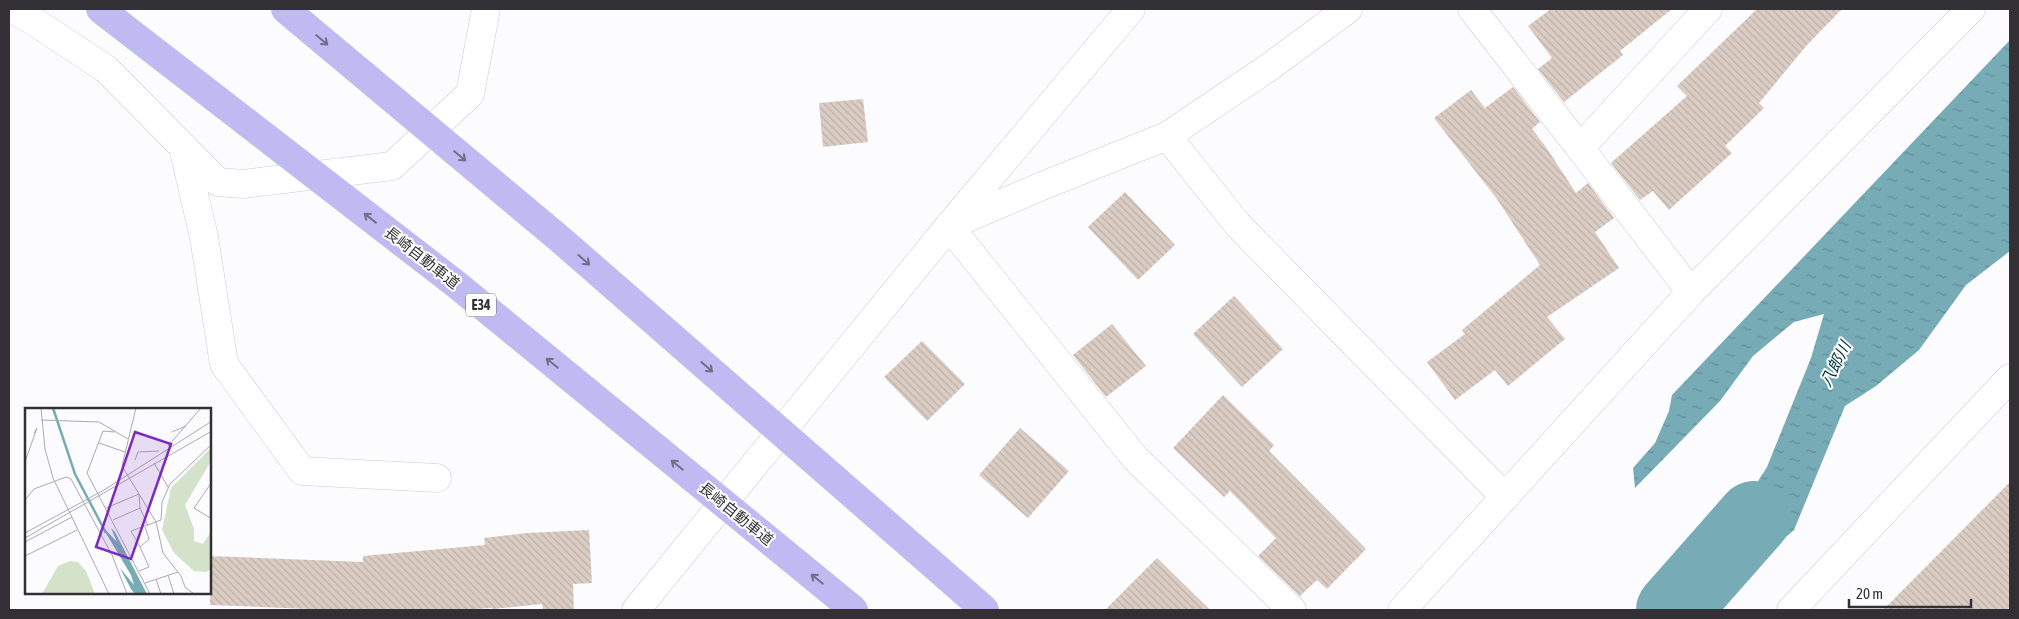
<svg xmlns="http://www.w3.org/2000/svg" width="2019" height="619" font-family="'Asap Condensed','Noto Sans JP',sans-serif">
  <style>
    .water { fill: url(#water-ripples) }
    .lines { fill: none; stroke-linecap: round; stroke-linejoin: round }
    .river { stroke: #77acb7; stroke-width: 74 }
    .building { fill: url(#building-back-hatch) }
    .street-casing { stroke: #cfc8d6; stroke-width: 29 }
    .secondary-casing { stroke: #cfc8d6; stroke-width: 29 }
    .street { stroke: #fff; stroke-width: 28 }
    .secondary { stroke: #fff; stroke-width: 28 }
    .highway-bridge-casing { stroke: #d6d6d7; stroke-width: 29; stroke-linecap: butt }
    .highway-bridge { stroke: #c0baf3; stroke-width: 28 }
    .oneway { stroke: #726e8a }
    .labels { text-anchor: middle; stroke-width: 4; stroke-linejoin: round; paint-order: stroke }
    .shield { fill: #fff; stroke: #706e72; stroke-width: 1 }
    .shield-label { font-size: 14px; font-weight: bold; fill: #333035 }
    .street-label { font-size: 15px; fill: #333035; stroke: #fff }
    .water-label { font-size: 16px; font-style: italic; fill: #00333b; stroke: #fff }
    .inset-river { fill: none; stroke: #77acb7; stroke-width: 2.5 }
    .inset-road { fill: none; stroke: #acaaae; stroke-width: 1 }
    .view { fill: #7b2cbf; fill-opacity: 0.15; stroke: #7b2cbf; stroke-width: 2.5 }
    .inset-edge { fill: none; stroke: #333035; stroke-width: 2.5 }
  </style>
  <defs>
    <pattern id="water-ripples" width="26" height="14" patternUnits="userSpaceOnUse" patternTransform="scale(1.25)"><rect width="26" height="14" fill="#77acb7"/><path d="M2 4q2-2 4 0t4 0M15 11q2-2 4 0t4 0" fill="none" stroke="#628c96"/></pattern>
    <pattern id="building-back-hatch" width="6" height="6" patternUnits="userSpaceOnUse" patternTransform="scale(1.25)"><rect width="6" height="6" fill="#dbcdc4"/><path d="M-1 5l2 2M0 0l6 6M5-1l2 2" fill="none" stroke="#bcb0a9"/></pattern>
  </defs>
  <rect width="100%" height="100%" fill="#fcfbfe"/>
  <polygon class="water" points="2010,40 2010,251 1966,285 1919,350 1876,386 1845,406 1794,530 1701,610 1676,610 1767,467 1811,358 1824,314 1794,322 1753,356 1720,401 1635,488 1633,468 1655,443 1669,411 1672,395"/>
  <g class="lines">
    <polyline class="river" points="1673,610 1754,518"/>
  </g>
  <g class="building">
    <polygon points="1551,9 1672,9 1620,51 1623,55 1564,102 1538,69 1552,58 1528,26"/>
    <polygon points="1757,9 1842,9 1807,45 1759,103 1764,108 1725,146 1732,153 1669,210 1653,191 1640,200 1611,163 1687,96 1677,86"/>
    <polygon points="1513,87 1540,122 1532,129 1546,147 1576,193 1588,183 1614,218 1595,232 1619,268 1547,317 1565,339 1508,386 1495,370 1455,400 1427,362 1465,334 1462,330 1540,265 1497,199 1434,118 1471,90 1485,108"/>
    <polygon points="863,99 868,142 823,147 819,103"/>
    <polygon points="1125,192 1175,245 1138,280 1088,227"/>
    <polygon points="1234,296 1283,349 1242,387 1193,334"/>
    <polygon points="1112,324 1146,366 1106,397 1073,355"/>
    <polygon points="922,341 965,384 927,421 884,377"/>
    <polygon points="1223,395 1274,445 1269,451 1366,549 1327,589 1317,580 1300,596 1258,556 1276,538 1230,491 1224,497 1173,448"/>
    <polygon points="1020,428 1069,471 1028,518 979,475"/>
    <polygon points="2010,482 2010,610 1883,610"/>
    <polygon points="589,530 592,583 573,584 574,610 543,610 542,604 492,609 492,608 457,610 335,610 210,605 210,556 363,562 363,556 485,545 484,538 527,533"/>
    <polygon points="1157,558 1210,610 1105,610"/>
  </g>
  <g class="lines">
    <g class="street-casing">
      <g id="street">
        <polyline points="12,9 35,22 106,69 218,182 243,184 392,166 470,94 486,9"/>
        <polyline points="1472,9 1580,148 1708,9"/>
        <polyline points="1167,136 1238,225 1505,497"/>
        <polyline points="183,147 204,237 224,364 302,471 437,478"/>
        <polyline points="1580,148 1691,292"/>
        <polyline points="636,610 949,226 1131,9"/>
        <polyline points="1292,610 1135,458 949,226 1042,186 1167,136 1268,68 1348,9"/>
        <polyline points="1791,610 2010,378"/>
      </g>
    </g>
    <g class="secondary-casing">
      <polyline id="secondary" points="1402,610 1691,292 1971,9"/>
    </g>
    <use href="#street" class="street"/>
    <use href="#secondary" class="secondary"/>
    <g class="highway-bridge-casing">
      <g id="highway-bridge">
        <polyline points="100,9 457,285 854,610"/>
        <polyline points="285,9 561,240 985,610"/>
      </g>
    </g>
    <use href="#highway-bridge" class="highway-bridge"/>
  </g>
  <defs><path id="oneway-shaft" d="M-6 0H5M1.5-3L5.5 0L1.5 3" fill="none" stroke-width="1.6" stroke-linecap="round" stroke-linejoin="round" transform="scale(1.25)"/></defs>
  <g class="oneway">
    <use href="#oneway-shaft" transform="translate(322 40) rotate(40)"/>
    <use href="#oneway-shaft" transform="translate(460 156) rotate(40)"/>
    <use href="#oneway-shaft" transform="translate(370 218) rotate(-142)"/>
    <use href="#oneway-shaft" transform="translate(584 260) rotate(41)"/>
    <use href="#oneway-shaft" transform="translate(552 363) rotate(-141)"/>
    <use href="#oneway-shaft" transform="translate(707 367) rotate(41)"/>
    <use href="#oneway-shaft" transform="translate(677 465) rotate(-141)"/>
    <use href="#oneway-shaft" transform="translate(817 579) rotate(-141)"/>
  </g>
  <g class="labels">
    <rect class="shield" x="466" y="293.5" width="30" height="23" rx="4"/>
    <g class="shield-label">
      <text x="481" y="310">E34</text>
    </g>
    <g class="street-label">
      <text transform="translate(422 258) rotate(38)" y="5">長崎自動車道</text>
      <text transform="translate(736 514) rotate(39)" y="5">長崎自動車道</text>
    </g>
    <g class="water-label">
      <text transform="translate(1835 364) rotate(-63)" y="6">八郎川</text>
    </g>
  </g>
  <g transform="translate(25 408)">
    <rect width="186" height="186" fill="#fcfbfe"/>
    <path d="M186 40V53L160 97 169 121V133L178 136 186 124V161L181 164 169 163 149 145 137 122 146 80ZM45 153 53 154 61 163 70 186H17L33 158Z" fill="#d3e2c9"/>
    <path d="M76 117 92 134 86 120 90 124 122 186H110L106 181 95 160 109 177 106 167Z" fill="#77acb7"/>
    <path class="inset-river" d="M28 0 50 66 81 125"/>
    <path class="inset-road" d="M16 0 20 41 28 70 84 186M111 0 97 58 131 114 138 145 156 168 160 179 169 186M16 12 74 14 103 31M90 24 78 23 62 65 125 186M147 24 161 18M74 35 100 44M143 38 176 0M110 52 113 44 134 43M0 54 12 20 9 25M129 55 143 79M187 74 169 100 187 111M0 92 9 81 41 69 46 71 87 147 102 186M81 100 114 86 115 100 123 118M88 112 115 100M120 119 124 131 115 139 106 123 136 112 137 94 145 76 187 36M0 125 79 82 187 13M0 130 187 23M0 134 47 109M0 148 52 122M114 163 124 159 115 139M143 167 149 186M131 171 136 186M120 175 153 164"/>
    <path class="view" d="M110 24 146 36 106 151 71 139Z"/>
    <rect width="186" height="186" class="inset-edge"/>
  </g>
  <rect width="2019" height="619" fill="none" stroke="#333035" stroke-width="20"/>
  <path d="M1849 599v8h122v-8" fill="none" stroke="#333035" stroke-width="2.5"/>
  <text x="1856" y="599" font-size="15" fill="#333035" stroke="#ffffff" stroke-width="4" paint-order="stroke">20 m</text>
</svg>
